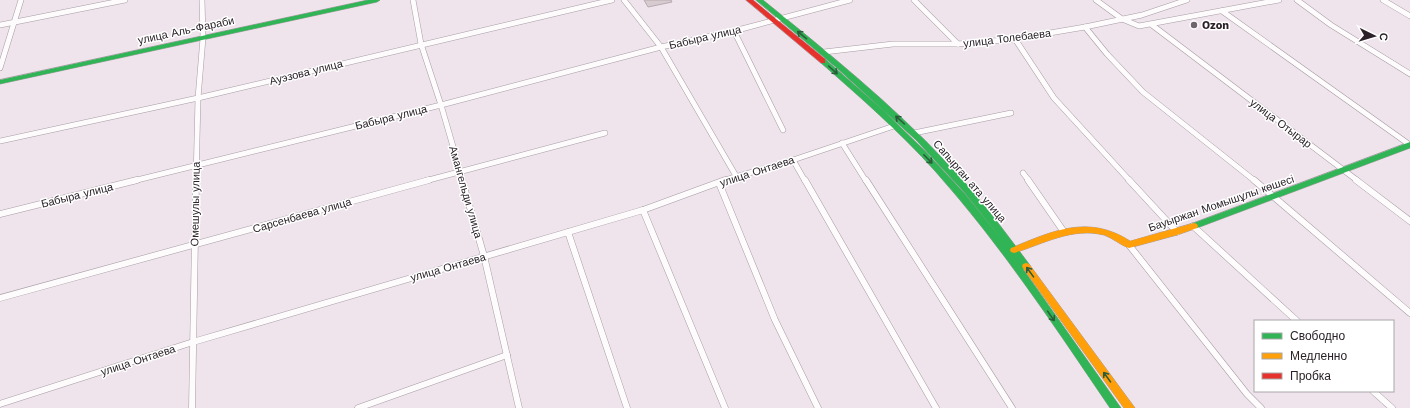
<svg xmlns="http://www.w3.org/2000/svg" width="1410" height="408" font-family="'Work Sans',sans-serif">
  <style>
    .building { fill: #d8cbd0; stroke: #b6abb0 }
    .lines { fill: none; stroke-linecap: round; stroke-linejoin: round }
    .street-far1-casing { stroke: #a69da3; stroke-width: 6 }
    .street-casing { stroke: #a69da3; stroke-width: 7 }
    .fast-casing { stroke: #a69da3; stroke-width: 1 }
    .slow-casing { stroke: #a69da3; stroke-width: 1 }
    .jam-casing { stroke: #a69da3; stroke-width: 1 }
    .street-far1 { stroke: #fdfbfc; stroke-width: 5 }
    .street { stroke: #fdfbfc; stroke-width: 6 }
    .fast { fill: #30b455; fill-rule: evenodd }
    .slow { fill: #ff9f0a; fill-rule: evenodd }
    .jam { fill: #e5322d; fill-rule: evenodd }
    .oneway { stroke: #2c5c3a }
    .poi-dot { fill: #6f666d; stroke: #fff; stroke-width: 1.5 }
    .labels { text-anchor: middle; stroke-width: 3; stroke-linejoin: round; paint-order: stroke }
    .poi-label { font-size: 11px; font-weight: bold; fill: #2a2228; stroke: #fff; text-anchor: start }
    .street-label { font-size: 11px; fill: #2a2228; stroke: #fff }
  </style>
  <rect width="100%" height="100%" fill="#efe3ec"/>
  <polygon class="building" points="644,0 671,0 672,2 648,7"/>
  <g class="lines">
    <g class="street-far1-casing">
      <g id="street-far1">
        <polyline points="413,0 421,44 441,105 463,181"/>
        <polyline points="624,0 661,47 736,176"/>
        <polyline points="914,0 958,44"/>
        <polyline points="1096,0 1122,19 1139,26 1279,0"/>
        <polyline points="1297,0 1331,25 1410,74"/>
        <polyline points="1383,0 1410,16"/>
        <polyline points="1222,11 1410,145"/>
        <polyline points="0,25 125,0"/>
        <polyline points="1152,25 1358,181"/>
        <polyline points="1085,27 1107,54 1143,92 1255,181"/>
        <polyline points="734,31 783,130"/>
        <polyline points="1015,39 1054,98 1130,181"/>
        <polyline points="824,52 893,44 958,44 1015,39 1085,27 1142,15 1187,0"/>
        <polyline points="0,68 21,0"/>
        <polyline points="914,133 1011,113"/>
        <polyline points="0,141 198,98 612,0"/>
        <polyline points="842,143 866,181"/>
        <polyline points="793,160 805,181"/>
        <polyline points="1023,173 1029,181"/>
        <polyline points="133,181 441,105 661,47 734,31 850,0"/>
        <polyline points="196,181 198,98 203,38 202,0"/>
        <polyline points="425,181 605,133"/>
        <polyline points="722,181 793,160 894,126"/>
      </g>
    </g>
    <g class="street-casing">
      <g id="street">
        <polyline points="462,180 484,256 519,408"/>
        <polyline points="805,180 936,408"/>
        <polyline points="866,180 1012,408"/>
        <polyline points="1028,180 1064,232"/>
        <polyline points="1129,180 1177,232"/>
        <polyline points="1254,180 1410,313"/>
        <polyline points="1356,180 1410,221"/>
        <polyline points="719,183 775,320 818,408"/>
        <polyline points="643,210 725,408"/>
        <polyline points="0,214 137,180"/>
        <polyline points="1193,226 1297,321"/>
        <polyline points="568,232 627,408"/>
        <polyline points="1129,245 1247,394 1261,408"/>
        <polyline points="0,298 429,180"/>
        <polyline points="1373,391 1392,408"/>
        <polyline points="0,404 193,342 643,210 725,180"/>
        <polyline points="192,408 196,180"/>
        <polyline points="358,408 507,355"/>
      </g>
    </g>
    <g class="fast-casing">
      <g id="fast">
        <polygon points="368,0 380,0 377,2 0,84 0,80"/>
        <path d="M756 0H763C826 51 891 103 947 163 977 194 1003 229 1029 264L1030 266 1029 268 1023 269 1121 408H1110C1055 327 1001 245 935 171 900 132 860 97 821 63V59H825L884 111 926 152 965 194 1004 242 964 192 916 140 838 69Z"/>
        <polygon points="1410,142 1410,148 1197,228 1191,228 1190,226 1191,224"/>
      </g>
    </g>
    <g class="slow-casing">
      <g id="slow">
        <path d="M1194 223 1197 224 1198 226 1197 228 1177 235 1129 248C1120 245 1113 238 1104 235 1072 227 1043 244 1014 253L1011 252 1010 250 1011 248C1053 231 1088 214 1130 241Z"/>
        <polygon points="1026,263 1029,264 1135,408 1124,408 1023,268 1022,266 1023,264"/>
      </g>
    </g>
    <g class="jam-casing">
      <polygon id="jam" points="746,0 753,0 825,59 825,63 821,63"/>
    </g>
    <use href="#street-far1" class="street-far1"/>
    <use href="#street" class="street"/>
    <use href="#fast" class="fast"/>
    <use href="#slow" class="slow"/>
    <use href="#jam" class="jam"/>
  </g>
  <defs><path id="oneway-shaft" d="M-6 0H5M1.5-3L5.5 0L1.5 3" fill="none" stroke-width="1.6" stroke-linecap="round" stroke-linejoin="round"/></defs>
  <g class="oneway">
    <use href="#oneway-shaft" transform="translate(802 35) rotate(-141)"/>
    <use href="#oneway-shaft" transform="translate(833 70) rotate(42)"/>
    <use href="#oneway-shaft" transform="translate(900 120) rotate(-138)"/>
    <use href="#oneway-shaft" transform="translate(928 159) rotate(45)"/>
    <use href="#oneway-shaft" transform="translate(1030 272) rotate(-126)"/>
    <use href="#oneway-shaft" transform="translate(1051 316) rotate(55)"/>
    <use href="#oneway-shaft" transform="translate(1107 377) rotate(-126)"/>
  </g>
  <circle class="poi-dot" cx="1194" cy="25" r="4"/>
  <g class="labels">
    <g class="poi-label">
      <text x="1202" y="29">Ozon</text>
    </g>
    <g class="street-label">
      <text transform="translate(186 30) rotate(-12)" y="4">улица Аль-Фараби</text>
      <text transform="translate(705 37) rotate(-13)" y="4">Бабыра улица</text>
      <text transform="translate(1007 38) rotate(-7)" y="4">улица Толебаева</text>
      <text transform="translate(306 72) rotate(-14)" y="4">Ауэзова улица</text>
      <text transform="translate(391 117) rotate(-14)" y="4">Бабыра улица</text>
      <text transform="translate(1281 123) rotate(37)" y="4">улица Отырар</text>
      <text transform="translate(757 171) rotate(-18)" y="4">улица Онтаева</text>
      <text transform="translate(970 181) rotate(49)" y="4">Сапырган ата улица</text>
      <text transform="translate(466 192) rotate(74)" y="4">Амангельди улица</text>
      <text transform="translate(77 195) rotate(-14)" y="4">Бабыра улица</text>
      <text transform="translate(1221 203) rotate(-19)" y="4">Бауыржан Момышұлы көшесі</text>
      <text transform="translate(195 204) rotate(-89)" y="4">Омешулы улица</text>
      <text transform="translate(302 215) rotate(-16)" y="4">Сарсенбаева улица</text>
      <text transform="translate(448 267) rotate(-16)" y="4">улица Онтаева</text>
      <text transform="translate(138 360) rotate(-18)" y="4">улица Онтаева</text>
    </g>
  </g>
  <rect x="1254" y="320" width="140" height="72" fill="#ffffff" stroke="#aaa7a9"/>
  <rect x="1262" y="333" width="20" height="6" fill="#30b455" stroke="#aaa7a9"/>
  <text x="1290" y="340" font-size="12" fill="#2a2228">Свободно</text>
  <rect x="1262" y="353" width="20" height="6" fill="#ff9f0a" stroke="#aaa7a9"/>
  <text x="1290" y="360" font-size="12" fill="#2a2228">Медленно</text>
  <rect x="1262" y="373" width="20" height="6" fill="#e5322d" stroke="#aaa7a9"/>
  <text x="1290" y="380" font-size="12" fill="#2a2228">Пробка</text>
  <g transform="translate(1374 36) rotate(95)" stroke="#ffffff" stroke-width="3" paint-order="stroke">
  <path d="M0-3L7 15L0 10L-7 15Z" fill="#2a2228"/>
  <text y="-6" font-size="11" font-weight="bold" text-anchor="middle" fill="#2a2228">С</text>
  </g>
</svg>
